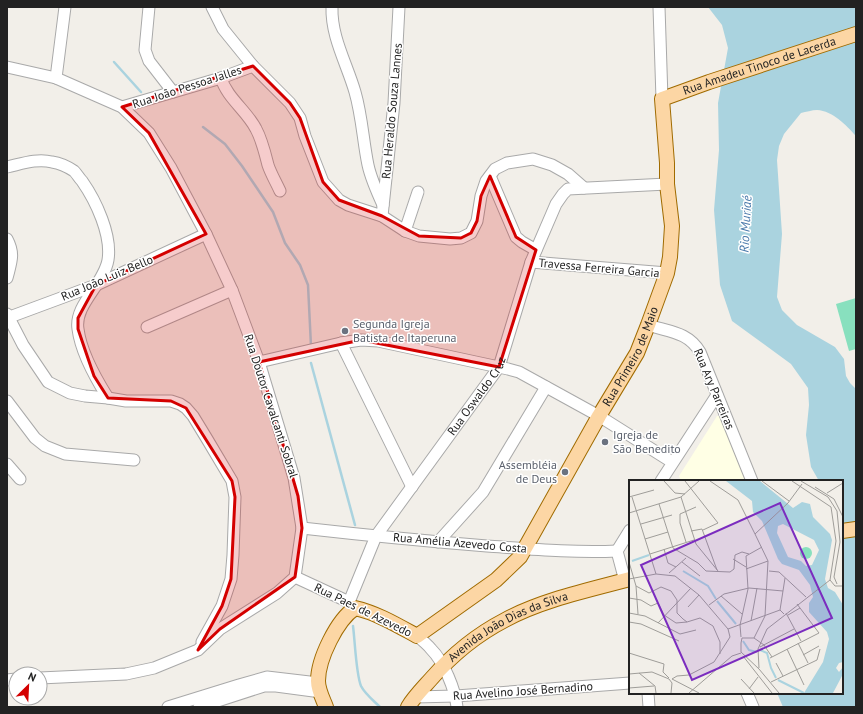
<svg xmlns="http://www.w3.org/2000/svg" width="863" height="714" font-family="'PT Sans',sans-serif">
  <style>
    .education { fill: #ffffe5 }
    .pitch { fill: #88e0be }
    .water { fill: #aad3df }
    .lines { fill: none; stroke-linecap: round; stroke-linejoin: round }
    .stream { stroke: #aad3df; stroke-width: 2.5 }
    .minor-casing { stroke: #a9a9a9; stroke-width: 13 }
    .major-casing { stroke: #a06b00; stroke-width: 16 }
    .minor { stroke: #fff; stroke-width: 11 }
    .major { stroke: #fcd6a4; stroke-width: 14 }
    .marked { fill: #d40000; fill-opacity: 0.2; stroke: #d40000; stroke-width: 3; stroke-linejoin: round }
    .worship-dot { fill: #6b7280; stroke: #fff; stroke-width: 1.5 }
    .labels { text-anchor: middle; stroke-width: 3; stroke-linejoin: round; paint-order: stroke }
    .street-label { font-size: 12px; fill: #222; stroke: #fff }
    .worship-label { font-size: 12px; fill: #5b616d; stroke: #fff; text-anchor: start }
    .water-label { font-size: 13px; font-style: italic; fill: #4a7aab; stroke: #fff }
    .inset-river { fill: none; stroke: #aad3df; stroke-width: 2 }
    .inset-road { fill: none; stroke: #9f9d99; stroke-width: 1 }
    .view { fill: #7b2cbf; fill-opacity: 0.15; stroke: #7b2cbf; stroke-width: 2 }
    .inset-edge { fill: none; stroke: #222; stroke-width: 2 }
  </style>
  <rect width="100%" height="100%" fill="#f2efe9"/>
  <polygon class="education" points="717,416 721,416 748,481 681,481 679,476"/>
  <polygon class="pitch" points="856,298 856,349 849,351 836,304"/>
  <path class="water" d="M708 7H856V136C846 125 833 111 817 110 812 110 806 112 801 113L784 134 779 146 777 160 782 234 777 297 782 310 797 325 835 347 844 359 846 376 850 383 856 389V707H783L777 693H842V481H819L811 467 806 435 809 405 808 388 791 364 732 321 720 285 714 210 719 150 718 103 728 48 722 25Z"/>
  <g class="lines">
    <g class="stream">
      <polyline points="114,62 141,92"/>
      <polyline points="203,127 225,144 242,166 273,212 285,243 300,265 308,285 311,346"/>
      <polyline points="311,363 355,525"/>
      <path d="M353 626C355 641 356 674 361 686 365 694 374 701 380 707"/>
    </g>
    <g class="minor-casing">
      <g id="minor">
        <polyline points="149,7 145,50 149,61 173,92"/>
        <polyline points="212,7 223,29 253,66 290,103 300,118 305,136 323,182 339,200 348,205 382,216 405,231 419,236 450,239 461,238 471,233 477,221 481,196 486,181 495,169 507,163 533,159 552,165 568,174 584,188"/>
        <path d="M332 7C331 37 347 64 355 92 362 116 363 141 368 165 371 179 377 192 383 205"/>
        <polyline points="659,7 662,99"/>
        <polyline points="7,67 56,78 122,107 149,133 171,168 206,234 232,290 259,362 294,478 302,528 295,577 277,593 220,629 198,650 154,668 126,674 40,678"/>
        <polyline points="56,78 65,7"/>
        <path d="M221 78C227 98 247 111 256 129 262 140 265 153 268 165 271 174 276 182 280 191"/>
        <polyline points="122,107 221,78 253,66"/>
        <path d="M7 167C21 164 37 158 52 162 59 163 68 167 74 171 77 174 79 178 82 181 96 201 112 235 108 260 104 284 74 305 78 329 81 353 96 379 108 398L126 401H171L180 404 186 408 193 416 207 439 232 481 235 497 233 555 231 579 222 606 202 642"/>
        <polyline points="490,176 516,237 522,242 536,250"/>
        <polyline points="382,216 394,103 399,7"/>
        <polyline points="405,231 418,192"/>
        <path d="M7 239C15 254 11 262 7 278"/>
        <polyline points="531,262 667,273"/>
        <polyline points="7,314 23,345 48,382 70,393 85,396 108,398"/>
        <polyline points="7,318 96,285 206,234"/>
        <path d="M648 325C670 332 688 332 700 352L752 481"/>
        <polyline points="147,327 232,290"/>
        <polyline points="341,343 412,487"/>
        <polyline points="259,362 341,343 361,340 378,341 508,369 519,372 599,416 672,462"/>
        <polyline points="7,401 35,438 45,446 65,454 134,460"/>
        <polyline points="7,464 20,479"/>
        <polyline points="661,481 717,395"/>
        <path d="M302 528C364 535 425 541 487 546 530 549 574 553 617 551"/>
        <polyline points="438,542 483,492 546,387"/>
        <polyline points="295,577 349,602 354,608"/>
        <polyline points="625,581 617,551 630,530"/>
        <path id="s1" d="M349 602 376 536 499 367 531 262 556 204 563 194 568 189 667 184"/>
        <path d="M417 636C422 640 427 644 431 649 444 662 455 689 457 707"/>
        <polyline points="7,680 16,679"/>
        <polyline points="648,693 649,707"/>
        <polyline points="747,693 753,707"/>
        <polyline points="415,697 456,696 630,683"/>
        <polyline points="168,707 239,685 267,677 318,683"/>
        <polyline points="199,707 264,686 276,686 321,692"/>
      </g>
    </g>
    <g class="major-casing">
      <g id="major">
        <polyline points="842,531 856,529"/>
        <path id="s2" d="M326 707C323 699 318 690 318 681 318 659 337 620 355 608 377 613 397 625 417 636L496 580 520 557 599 416 637 353 648 325 667 273 670 257 672 226 667 184V163L662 99 709 82 856 34"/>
        <path id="s3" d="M408 707C414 697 423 688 431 679 451 656 478 634 505 620 542 600 589 590 630 579"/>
      </g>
    </g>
    <use href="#minor" class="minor"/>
    <use href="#major" class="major"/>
  </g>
  <path class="marked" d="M253 66 290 103 300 118 323 182 339 200 382 216 419 236 461 238 471 233 477 221 481 196 490 176 516 237 536 250 499 367 361 340 259 362 298 496 302 528 295 577 220 629 198 650 222 606 231 579 235 497 232 481 186 408 171 401 108 398 94 376 78 329V318L96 285 206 234 149 133 122 107Z"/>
  <g class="worship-dot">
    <circle cx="345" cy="331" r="4"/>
    <circle cx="605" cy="442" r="4"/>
    <circle cx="565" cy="472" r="4"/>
  </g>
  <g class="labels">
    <g class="street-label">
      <text dy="4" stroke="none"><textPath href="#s2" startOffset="908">Rua Amadeu Tinoco de Lacerda</textPath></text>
      <text transform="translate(187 87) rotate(-18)" y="4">Rua João Pessoa Jalles</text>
      <text transform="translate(392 111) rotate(-85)" y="4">Rua Heraldo Souza Lannes</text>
      <text transform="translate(599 268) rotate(5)" y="4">Travessa Ferreira Garcia</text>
      <text transform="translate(107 278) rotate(-23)" y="4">Rua João Luiz Bello</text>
      <text dy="4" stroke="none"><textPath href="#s2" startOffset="539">Rua Primeiro de Maio</textPath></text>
      <text transform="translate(714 389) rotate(67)" y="4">Rua Ary Parreiras</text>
      <text dy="4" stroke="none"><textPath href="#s1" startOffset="244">Rua Oswaldo Cruz</textPath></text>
      <text transform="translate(271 406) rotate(72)" y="4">Rua Doutor Cavalcanti Sobral</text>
      <text transform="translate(460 543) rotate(5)" y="4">Rua Amélia Azevedo Costa</text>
      <text transform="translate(363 610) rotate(26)" y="4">Rua Paes de Azevedo</text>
      <text dy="4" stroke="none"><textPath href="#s3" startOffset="131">Avenida João Dias da Silva</textPath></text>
      <text transform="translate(523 691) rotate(-4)" y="4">Rua Avelino José Bernadino</text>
    </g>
    <g class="worship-label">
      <text x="353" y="328">Segunda Igreja<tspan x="353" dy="14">Batista de Itaperuna</tspan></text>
      <text x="613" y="439">Igreja de<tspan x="613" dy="14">São Benedito</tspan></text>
      <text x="557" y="469" text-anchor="end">Assembléia<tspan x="557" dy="14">de Deus</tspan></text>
    </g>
    <g class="water-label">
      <text transform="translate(745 224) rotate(-87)" y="5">Rio Muriaé</text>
    </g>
  </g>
  <g transform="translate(629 480)">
    <rect width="214" height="214" fill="#f2efe9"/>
    <path d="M171 73a6 6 0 1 1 12 0a6 6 0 1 1-12 0Z" fill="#88e0be"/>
    <path d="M97 1H131L164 28 173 22 181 24 184 37 201 54 203 60 196 99 199 108 206 112 214 125V182L210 183 207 188 210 192 214 187V194L204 213H175L194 182 200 159 198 152 180 132V123L184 117 181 105 170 90 153 84 149 79 133 41 124 32 123 21ZM154 44 185 60 190 70 183 85 177 86 172 81 159 77 148 53 149 46Z" fill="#aad3df" fill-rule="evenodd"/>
    <path class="inset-river" d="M3 81 20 75M54 91 79 106 87 119M88 121 107 144M114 161 120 170 128 172M131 170 138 173 142 188 147 198M149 200 175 213"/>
    <path class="inset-road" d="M35 1 46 13 56 14M56 1 89 43 74 50M81 1 109 20 126 54M133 1 160 21M163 1 202 27 207 61 201 100 206 106H214M172 1 199 17 208 31 211 62 205 97 208 104M186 7 205 19 214 37M198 13 214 3M0 17 25 10M3 17 27 94M52 17 67 64 89 91M30 24 44 68 69 83 77 91 101 92 105 89 106 75 113 72 120 74M0 33 52 17 70 1M12 44 43 35M62 51 73 49 88 90M16 59 39 52M57 62 51 43V34L67 27M35 69 39 83 47 87M21 74 65 60M104 79 117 87M0 82 7 106 9 134M53 82 71 96M117 89 139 81M140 91 150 92 177 117M40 93 57 78M0 99 27 94 46 96 70 115 99 149 101 157 85 182 60 195 48 196 43 199 70 213M7 106 20 113 32 107 42 111 48 120V133L54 139 58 142 71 138 84 146 91 162V174M92 116 113 134M0 118 12 120 22 126 29 123 35 135 47 143 58 142M80 125 95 114 120 108 154 111M59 127 70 115M0 133 16 136 51 154 67 150M157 133 172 161M155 134 151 130 156 98M159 135 171 128M122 141 128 108M0 142 12 144 50 161M29 143 62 108M99 149 151 130M112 157 111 145 119 109 117 76 133 67M125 158 135 165 143 177M169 163 179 183M131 167 165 149M158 169 175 205M0 173 35 184 34 192 40 198M174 175 190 166M114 176 143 213M141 178 190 153 168 124M147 183 154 196M130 188 129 169 138 149 201 100M10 193 26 206 27 213M0 194 23 192 40 199 43 203 42 213M112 199 125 213M142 202 188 180 191 169M0 208 25 206M120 209 129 197M60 213 103 176 112 173M150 213 130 189 112 172V163L113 158H125L136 136 139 81 126 54 159 23 173 4"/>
    <path class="view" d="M151 23 203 138 63 200 12 85Z"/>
    <rect width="214" height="214" class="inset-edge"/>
  </g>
  <rect width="863" height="714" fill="none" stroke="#222222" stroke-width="16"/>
  <g transform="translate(28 686) rotate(24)"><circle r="19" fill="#ffffff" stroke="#a7a7a7"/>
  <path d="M0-3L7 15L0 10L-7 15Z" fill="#d40000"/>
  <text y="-6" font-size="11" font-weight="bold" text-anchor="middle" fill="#222222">N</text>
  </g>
</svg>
